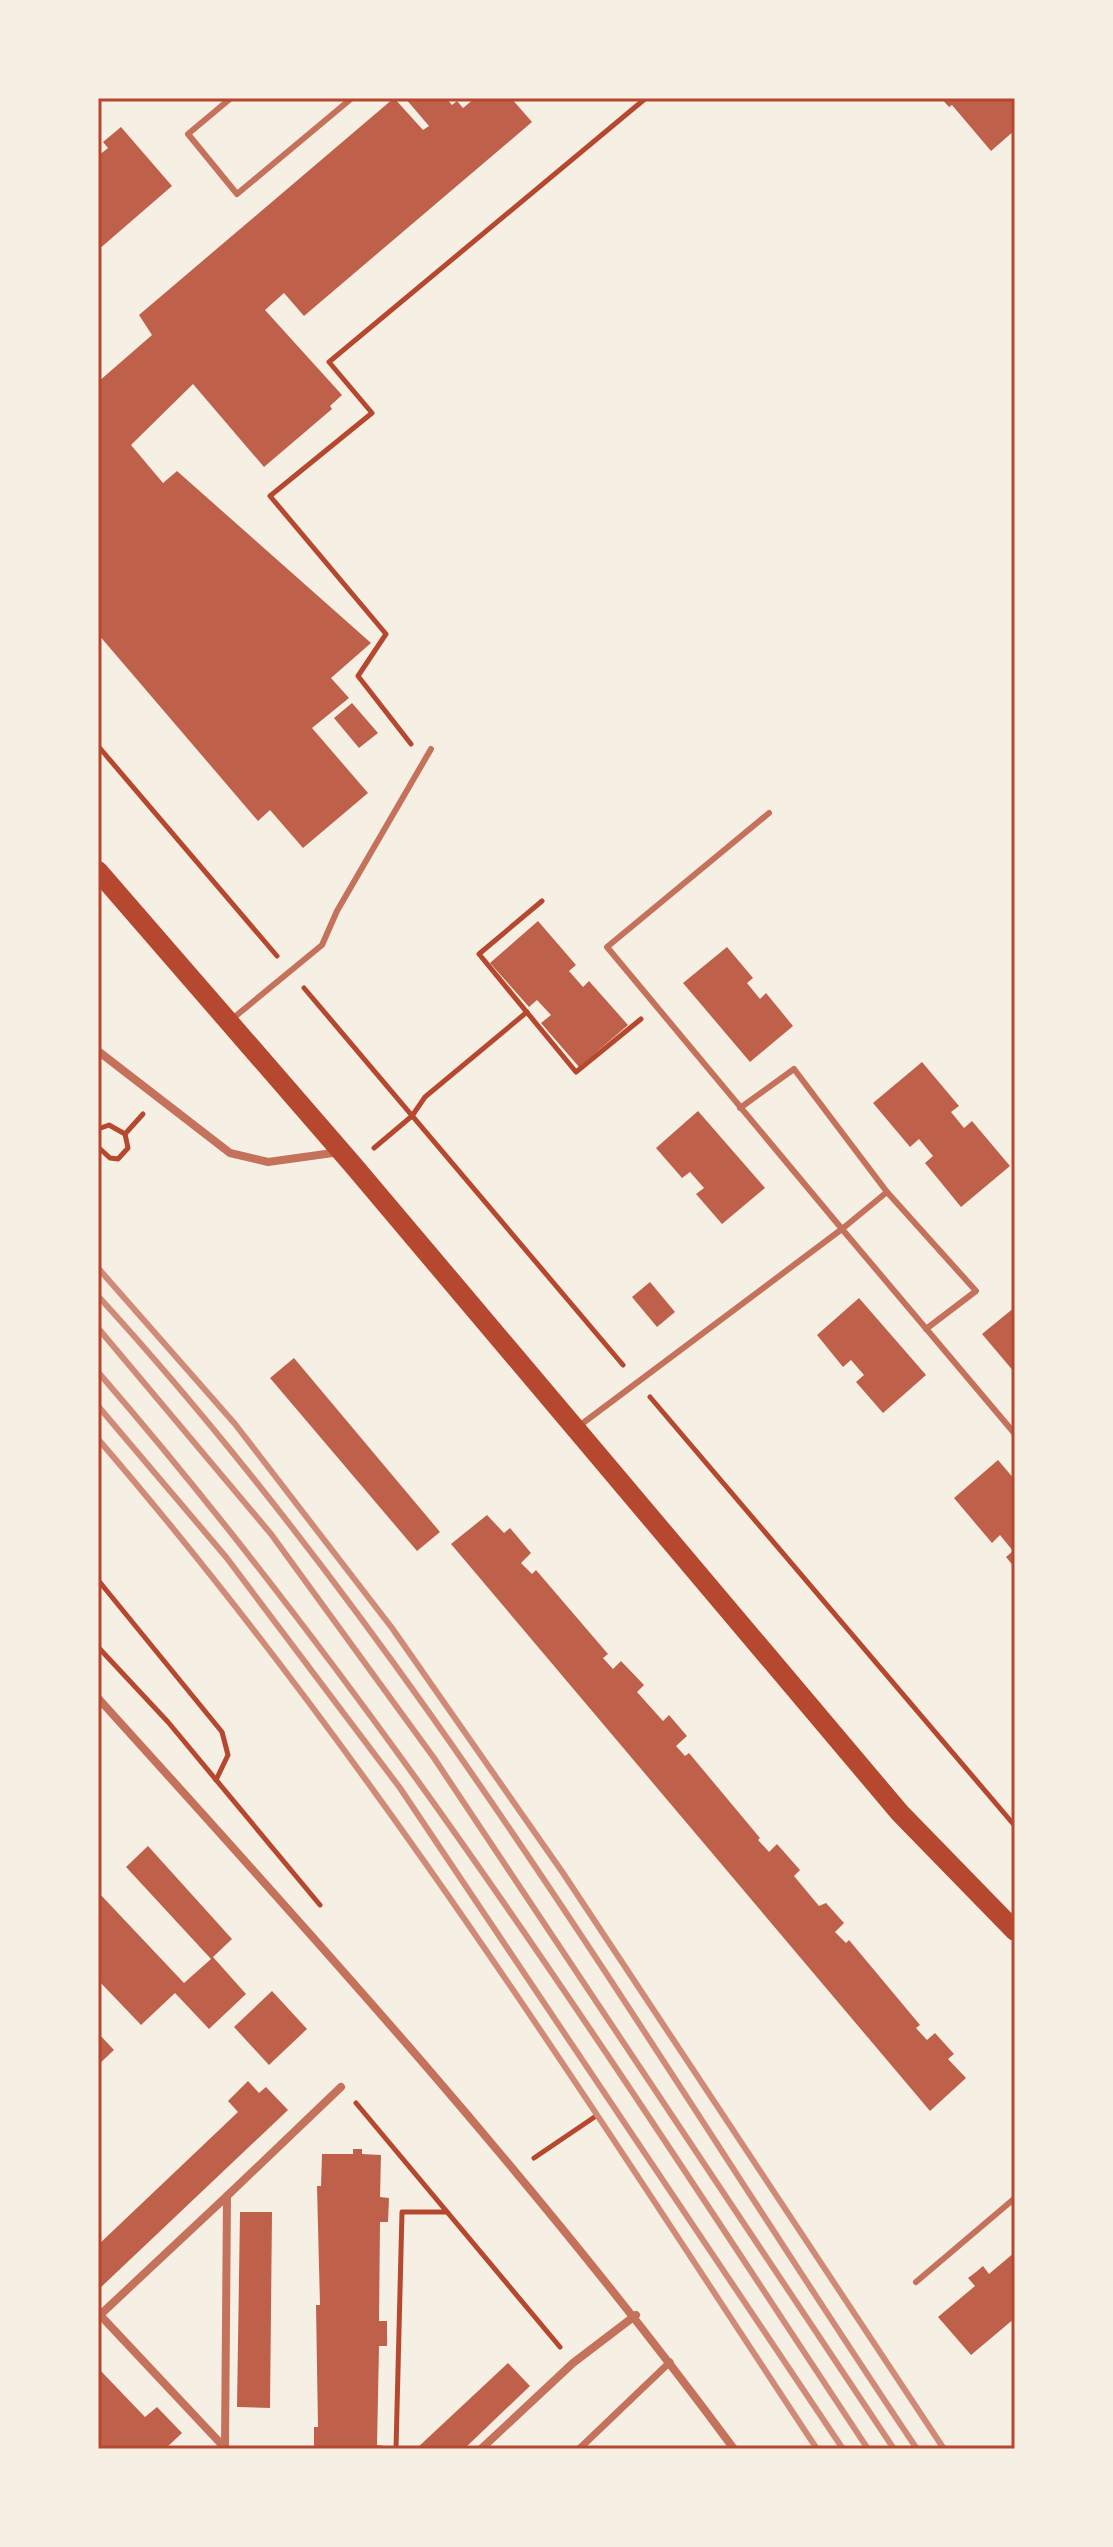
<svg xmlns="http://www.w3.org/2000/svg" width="1113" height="2547" font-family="'Source Sans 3',sans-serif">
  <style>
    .building { fill: #bf614a }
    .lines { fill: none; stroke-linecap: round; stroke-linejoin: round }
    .path { stroke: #b5482f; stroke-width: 5 }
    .service { stroke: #c5725c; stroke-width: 6 }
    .pedestrian { stroke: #c5725c; stroke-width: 7 }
    .minor { stroke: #c5725c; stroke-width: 8 }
    .primary { stroke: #b5482f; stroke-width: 20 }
    .rail { stroke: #cf8b77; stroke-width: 6 }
    .neatline { fill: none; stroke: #b5482f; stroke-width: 3 }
  </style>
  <rect width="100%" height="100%" fill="#f6efe4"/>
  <g class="building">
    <polygon points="394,98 423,130 429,126 405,98 446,98 452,105 457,101 463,108 475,98 511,98 532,122 304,316 284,293 265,310 342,395 330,406 332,409 264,467 193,384 131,445 163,483 177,471 371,643 331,678 349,698 312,728 368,793 303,848 270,810 258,821 98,634 98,382 152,335 139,315"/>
    <polygon points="941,98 1015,98 1015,130 991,151 952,105 949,107"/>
    <polygon points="121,127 172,186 98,250 98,156 108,148 103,142"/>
    <polygon points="352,703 378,733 359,748 334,718"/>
    <polygon points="538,921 576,965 569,971 583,987 589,981 628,1025 579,1067 541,1023 551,1015 537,1000 529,1007 490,963"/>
    <polygon points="727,947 753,978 747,983 760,999 766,993 793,1026 750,1062 683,983"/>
    <polygon points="922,1062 959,1106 951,1112 964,1128 972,1121 1010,1166 961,1207 925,1163 933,1156 919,1139 910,1147 873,1103"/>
    <polygon points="698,1111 765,1188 722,1224 696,1194 704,1188 690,1172 682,1178 656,1148"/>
    <polygon points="650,1282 675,1312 657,1327 632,1297"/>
    <polygon points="859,1298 926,1375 883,1413 856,1382 864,1375 851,1360 843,1367 817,1335"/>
    <polygon points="1015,1307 1015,1373 982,1334"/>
    <polygon points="294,1358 440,1532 417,1551 270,1378"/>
    <polygon points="998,1460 1015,1480 1015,1568 1006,1557 1013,1551 1000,1535 992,1543 954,1498"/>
    <polygon points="487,1515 504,1533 510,1528 531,1553 521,1563 532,1574 536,1570 608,1654 603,1658 613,1669 621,1661 644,1685 637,1692 663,1721 669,1715 687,1736 676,1746 685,1756 689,1753 760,1838 758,1840 769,1852 777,1844 800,1870 794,1876 819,1906 826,1903 844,1923 835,1932 846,1943 849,1940 920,2025 916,2028 927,2040 935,2033 954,2054 948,2059 966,2078 930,2111 451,1544"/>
    <polygon points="148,1846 232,1939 213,1957 246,1994 209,2029 175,1993 141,2025 98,1980 98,1892 184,1983 211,1959 126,1867"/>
    <polygon points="272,1991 307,2029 269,2065 234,2027"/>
    <polygon points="98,2033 114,2050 98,2065"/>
    <polygon points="248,2081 259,2093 266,2087 288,2110 98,2290 98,2245 238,2112 228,2101"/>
    <polygon points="353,2149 362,2149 362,2154 381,2155 380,2197 389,2198 388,2222 380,2222 379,2321 387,2321 387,2346 379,2346 377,2445 385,2446 385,2449 314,2449 314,2427 318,2427 316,2305 320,2305 317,2186 321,2186 322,2154 353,2154"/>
    <polygon points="240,2212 272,2212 270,2408 237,2407"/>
    <polygon points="1015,2252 1015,2318 971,2355 938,2317 975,2286 968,2278 976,2272 983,2266 989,2274"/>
    <polygon points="508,2363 530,2386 464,2449 416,2449"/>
    <polygon points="98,2368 145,2417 157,2407 182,2433 165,2449 98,2449"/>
  </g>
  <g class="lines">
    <g class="path">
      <polyline points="411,744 358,676 386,634 270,496 372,413 329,362 646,98"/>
      <polyline points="98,746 277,956"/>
      <polyline points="542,901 479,954 576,1072 641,1019"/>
      <polyline points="304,988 623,1365"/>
      <polyline points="98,1129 109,1125 125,1134 128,1148 118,1159 110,1158 98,1147"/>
      <polyline points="125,1134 143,1114"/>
      <polyline points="374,1148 412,1116 425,1097 527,1012"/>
      <polyline points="650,1397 1015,1826"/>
      <polyline points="98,1580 222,1732 228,1755 216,1780"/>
      <polyline points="98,1647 168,1722 320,1905"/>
      <polyline points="356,2103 560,2347"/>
      <polyline points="534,2158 596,2116"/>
      <polyline points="396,2449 402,2212 447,2212"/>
    </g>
    <g class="service">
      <polyline points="231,98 188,134 237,194 352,98"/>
      <polyline points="232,1019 322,945 337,911 431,749"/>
      <polyline points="740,1108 794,1069 887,1192 842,1229 607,947 769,813"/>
      <polyline points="887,1192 976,1291 926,1329"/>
      <polyline points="579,1426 842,1229 1015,1434"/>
      <polyline points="916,2282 1015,2198"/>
    </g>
    <polyline class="pedestrian" points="579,2449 670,2362"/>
    <g class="minor">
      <polyline points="98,1051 230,1153 268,1162 340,1152"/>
      <path d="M98 1698C318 1941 539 2185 734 2449"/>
      <polyline points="225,2448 227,2196 341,2087"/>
      <polyline points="225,2448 100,2315 227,2196"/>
      <polyline points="481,2449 573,2363 636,2315"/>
    </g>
    <polyline class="primary" points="98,871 353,1165 900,1813 1015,1931"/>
    <g class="rail">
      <polyline points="98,1268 235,1424 392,1628 563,1873 944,2449"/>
      <path d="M98 1296C417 1645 655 2059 917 2449"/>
      <polyline points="98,1328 271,1534 434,1758 894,2449"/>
      <path d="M98 1372C388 1707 624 2080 868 2449"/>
      <polyline points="98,1406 226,1557 400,1788 843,2449"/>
      <path d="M98 1439C369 1753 589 2104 817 2449"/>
    </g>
  </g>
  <rect width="1113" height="2547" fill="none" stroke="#f6efe4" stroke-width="200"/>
  <rect x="100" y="100" width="913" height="2347" class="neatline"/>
</svg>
